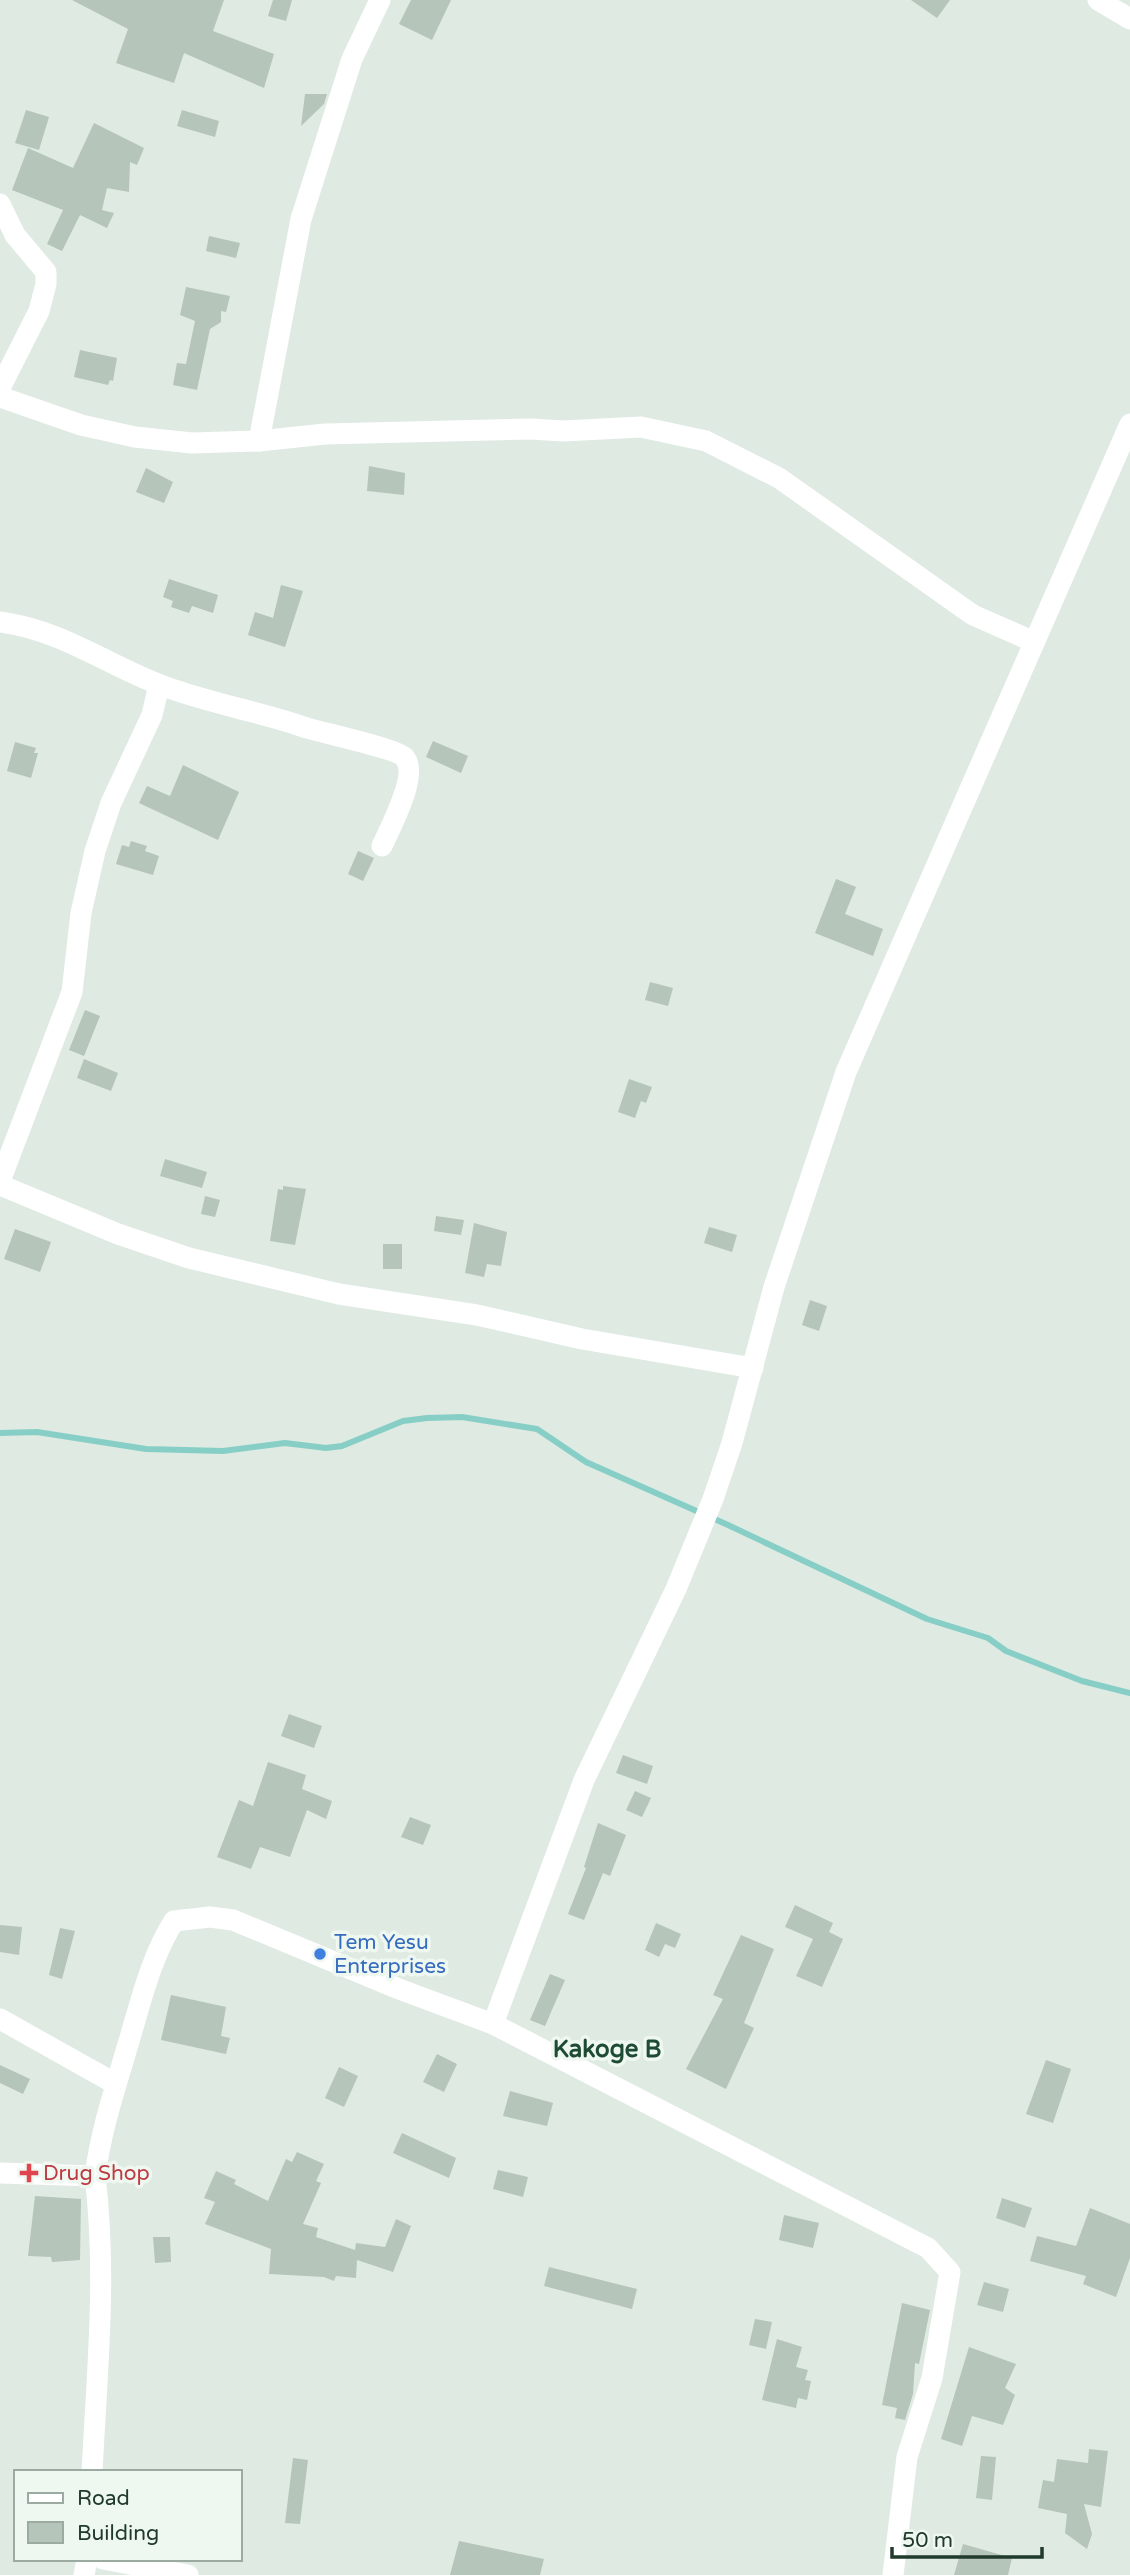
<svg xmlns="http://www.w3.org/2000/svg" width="1130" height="2575" font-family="'Varela Round',sans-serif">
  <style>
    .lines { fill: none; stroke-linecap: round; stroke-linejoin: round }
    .stream { stroke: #87cfc6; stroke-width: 6 }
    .building { fill: #b5c5ba }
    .minor { stroke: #fff; stroke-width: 21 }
    .shop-dot { fill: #3f7fe0; stroke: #eff7f1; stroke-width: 2.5 }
    .health-dot { fill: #e0444e; stroke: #eff7f1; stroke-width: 2.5 }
    .labels { text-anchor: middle; stroke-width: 7; stroke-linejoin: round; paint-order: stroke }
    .shop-label { font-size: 21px; fill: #366cbe; stroke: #eff7f1; text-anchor: start }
    .health-label { font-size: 21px; fill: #be3a42; stroke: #eff7f1; text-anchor: start }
    .quarter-label { font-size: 24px; font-weight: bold; fill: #1d4b33; stroke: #eff7f1 }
  </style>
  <rect width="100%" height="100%" fill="#dfeae2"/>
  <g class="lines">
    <polyline class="stream" points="0,1433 37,1432 146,1449 223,1451 285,1443 326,1448 342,1446 403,1421 427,1418 462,1417 537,1429 586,1462 728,1525 927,1619 988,1638 1006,1651 1082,1681 1130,1693"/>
  </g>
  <g class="building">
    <polygon points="72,0 224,0 213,31 274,54 264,88 184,53 174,83 116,63 128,29"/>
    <polygon points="273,0 292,0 286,21 268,16"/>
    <polygon points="411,0 451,0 432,40 399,24"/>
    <polygon points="911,0 950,0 937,18"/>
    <polygon points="305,94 327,94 324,104 301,126"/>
    <polygon points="26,110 49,117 39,150 15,143"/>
    <polygon points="182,110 219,121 215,137 177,126"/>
    <polygon points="94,123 144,148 137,165 130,162 129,192 107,188 102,210 114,213 107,228 80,215 62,251 47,244 63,210 12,190 28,148 73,168"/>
    <polygon points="209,236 240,243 236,258 206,251"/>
    <polygon points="186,287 230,296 226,312 221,311 221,322 210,329 197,390 173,385 177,363 186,364 195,321 180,315"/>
    <polygon points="80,350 117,358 113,381 110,380 108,385 74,377"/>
    <polygon points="369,466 405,473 404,495 367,491"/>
    <polygon points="146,468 173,482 164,503 136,492"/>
    <polygon points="169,579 218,595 213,613 192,606 189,613 171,607 173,601 163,597"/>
    <polygon points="281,585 303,591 285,647 248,635 255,612 273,618"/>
    <polygon points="433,741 468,756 461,773 426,757"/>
    <polygon points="15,742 36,748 34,753 38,753 31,778 7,771"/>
    <polygon points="183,765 239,792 218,840 139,803 147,786 170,796"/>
    <polygon points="131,841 147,846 145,851 159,856 153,875 116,864 122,845 129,847"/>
    <polygon points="358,851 374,858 363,881 348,874"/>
    <polygon points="836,879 856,887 845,914 883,929 873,956 815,933"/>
    <polygon points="650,982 673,988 668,1006 645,1000"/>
    <polygon points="85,1010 100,1016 84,1056 69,1050"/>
    <polygon points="84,1059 118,1073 111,1091 77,1078"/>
    <polygon points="629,1079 652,1087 646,1103 641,1101 635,1118 618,1112"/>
    <polygon points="165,1159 207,1172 202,1188 160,1176"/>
    <polygon points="283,1186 306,1189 295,1245 270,1241 278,1189 283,1190"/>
    <polygon points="205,1196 220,1200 215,1217 201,1214"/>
    <polygon points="436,1216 464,1220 461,1235 434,1231"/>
    <polygon points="474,1223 507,1232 501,1266 487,1264 484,1277 465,1273"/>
    <polygon points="709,1227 737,1235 732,1252 704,1243"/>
    <polygon points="15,1229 51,1242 40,1272 4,1259"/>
    <rect x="383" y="1244" width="19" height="25"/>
    <polygon points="810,1300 827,1306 819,1331 802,1325"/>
    <polygon points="289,1714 322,1726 314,1748 281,1736"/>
    <polygon points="623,1755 653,1766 647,1784 616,1773"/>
    <polygon points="268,1762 306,1775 302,1789 332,1801 326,1819 307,1810 290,1857 260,1847 251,1869 217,1857 239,1800 253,1806"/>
    <polygon points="635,1791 651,1798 642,1817 626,1810"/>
    <polygon points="410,1817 431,1825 423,1845 401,1837"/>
    <polygon points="598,1823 626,1835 610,1876 603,1873 584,1920 568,1914 586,1868 584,1867"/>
    <polygon points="795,1905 833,1923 829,1932 843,1939 822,1987 796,1976 813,1939 785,1927"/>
    <polygon points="656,1923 681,1934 675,1948 665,1944 659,1957 645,1950"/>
    <polygon points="0,1925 22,1927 19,1955 0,1952"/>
    <polygon points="60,1928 75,1931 62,1979 49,1975"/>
    <polygon points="741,1935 774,1949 744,2023 754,2028 726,2089 686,2069 723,1999 713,1995"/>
    <polygon points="550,1974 565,1980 545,2026 530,2020"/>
    <polygon points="171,1995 226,2007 221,2036 230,2038 226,2054 161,2040"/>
    <polygon points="437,2054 457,2064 444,2092 423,2082"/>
    <polygon points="1046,2060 1071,2069 1053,2123 1026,2114"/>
    <polygon points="0,2065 30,2079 23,2094 0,2083"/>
    <polygon points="339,2067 358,2076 344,2107 325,2098"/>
    <polygon points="510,2091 553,2103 547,2126 503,2116"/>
    <polygon points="402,2133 456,2158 449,2178 393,2153"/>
    <polygon points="297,2152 324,2164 316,2181 321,2183 303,2224 318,2228 316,2237 355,2250 356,2243 385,2247 396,2219 411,2226 393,2272 357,2260 356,2278 336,2276 334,2281 324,2277 269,2274 271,2249 205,2224 215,2202 204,2198 216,2171 236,2180 234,2184 268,2201 286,2159 292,2162"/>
    <polygon points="498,2170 528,2177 523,2197 493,2189"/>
    <polygon points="35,2196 81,2199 80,2260 52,2262 51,2257 28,2256"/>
    <polygon points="1002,2198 1032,2208 1025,2228 996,2218"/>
    <polygon points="1090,2208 1130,2224 1130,2258 1116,2297 1083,2284 1086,2276 1030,2261 1037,2236 1076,2246"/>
    <polygon points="784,2215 819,2223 813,2248 779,2240"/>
    <polygon points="153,2237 170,2237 171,2262 155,2263"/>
    <polygon points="549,2267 637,2289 632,2309 544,2286"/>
    <polygon points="984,2282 1009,2289 1003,2312 977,2305"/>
    <polygon points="902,2303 930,2310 919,2364 915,2363 913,2394 905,2420 895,2418 897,2408 882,2405"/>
    <polygon points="755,2319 772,2322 766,2349 749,2345"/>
    <polygon points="777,2339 802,2347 796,2367 808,2370 805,2380 811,2381 807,2400 798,2398 796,2408 762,2400"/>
    <polygon points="969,2347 1016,2364 1005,2388 1015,2395 1003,2425 972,2416 962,2446 941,2439"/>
    <polygon points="1089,2449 1108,2451 1101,2507 1084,2504 1092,2534 1087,2549 1065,2533 1067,2514 1038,2508 1043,2480 1054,2482 1057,2459 1088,2463"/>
    <polygon points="981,2456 996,2457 992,2500 976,2498"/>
    <polygon points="293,2458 308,2460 300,2524 285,2523"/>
    <polygon points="459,2541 544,2559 540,2575 450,2575"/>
    <polygon points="963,2544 1012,2558 1008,2575 954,2575"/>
  </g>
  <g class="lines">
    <g class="minor">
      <polyline points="1098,0 1130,19"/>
      <polyline points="0,204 15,235 46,272 46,284 39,311 0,388"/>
      <polyline points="0,397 81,425 135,437 192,443 259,441 325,434 531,429 563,431 641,427 706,441 779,478 973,615 1032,641"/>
      <polyline points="259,441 301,219 352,59 380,0"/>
      <path d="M0 622C63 631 102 662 158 684 206 703 259 711 307 728 324 733 397 749 404 757 420 773 390 828 382 846"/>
      <polyline points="0,1181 72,992 81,913 95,851 111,803 152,715 159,685"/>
      <polyline points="0,1185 118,1234 189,1258 339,1294 477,1315 582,1339 753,1368"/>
      <polyline points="0,2019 116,2084"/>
      <polyline points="493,2024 584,1780 676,1589 713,1499 732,1443 774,1287 846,1072 1130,424"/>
      <path d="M0 2173 95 2176C101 2129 116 2086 129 2041 141 2001 151 1957 174 1921L210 1917 233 1920 399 1989 493 2024 928 2248 950 2272 932 2378 907 2457 893 2575"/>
      <path d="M92 2472C97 2373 107 2274 95 2176"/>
      <polyline points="103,2559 188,2575"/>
      <polyline points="84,2575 87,2559"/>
    </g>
  </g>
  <circle class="shop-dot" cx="320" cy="1954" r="7"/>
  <path class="health-dot" d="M25.5 2162.5h7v7h7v7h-7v7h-7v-7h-7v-7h7z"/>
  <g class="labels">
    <g class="shop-label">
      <text x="334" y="1949">Tem Yesu<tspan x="334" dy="24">Enterprises</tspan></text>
    </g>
    <g class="health-label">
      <text x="43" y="2180">Drug Shop</text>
    </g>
    <g class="quarter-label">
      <text x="607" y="2057">Kakoge B</text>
    </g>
  </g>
  <rect x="14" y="2470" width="228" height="91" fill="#eff7f1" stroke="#9caba2" stroke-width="2"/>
  <rect x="28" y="2493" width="35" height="10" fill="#ffffff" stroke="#9caba2" stroke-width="2"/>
  <text x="77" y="2505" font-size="21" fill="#203a2c">Road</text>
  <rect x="28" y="2522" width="35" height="21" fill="#b5c5ba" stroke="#9caba2" stroke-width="2"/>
  <text x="77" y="2540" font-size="21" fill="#203a2c">Building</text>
  <path d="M892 2547v10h150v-10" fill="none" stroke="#203a2c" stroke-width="3.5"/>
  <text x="902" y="2547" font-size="21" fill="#203a2c" stroke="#eff7f1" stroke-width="5" paint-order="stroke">50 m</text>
</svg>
